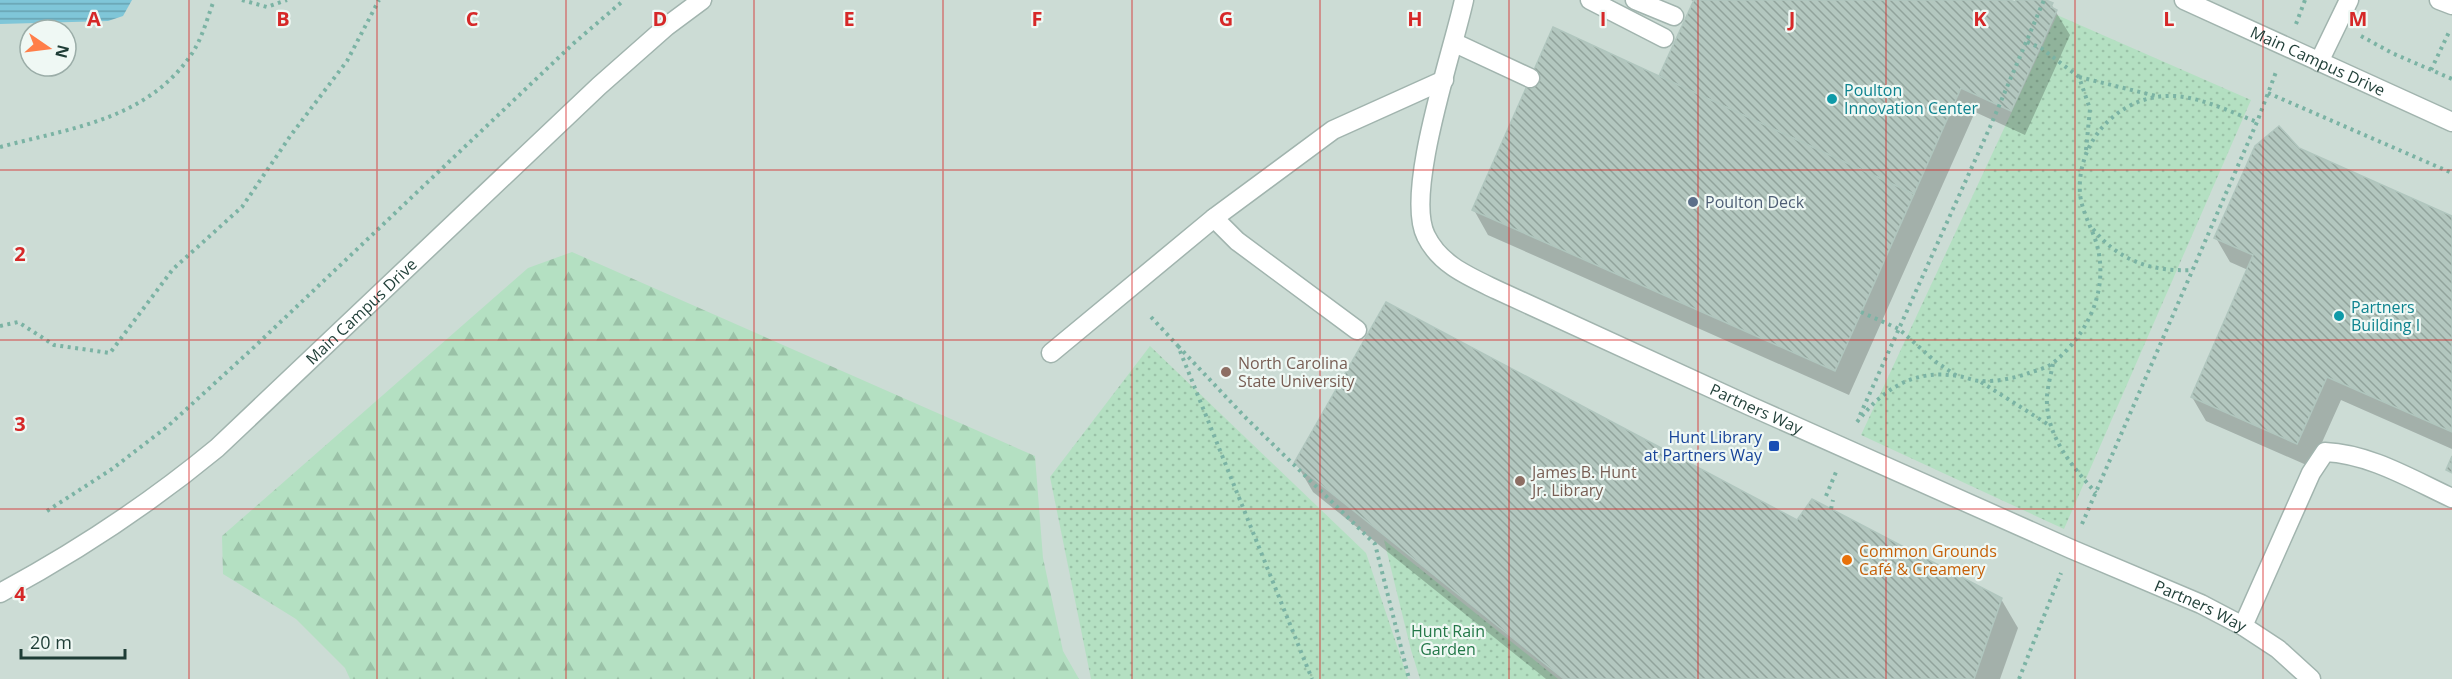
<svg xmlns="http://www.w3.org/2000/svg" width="2452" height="679" font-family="'Open Sans',sans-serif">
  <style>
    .built { fill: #ccdcd5; fill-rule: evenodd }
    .forest { fill: url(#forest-firs) }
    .park { fill: url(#park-dots) }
    .water { fill: url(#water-rules) }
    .shadow { fill: #0003 }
    .building { fill: url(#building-back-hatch); stroke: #b0c6be; stroke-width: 1.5 }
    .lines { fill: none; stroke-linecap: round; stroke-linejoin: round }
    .minor-casing { stroke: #a1b4ae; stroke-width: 21 }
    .path { stroke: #7bb3a4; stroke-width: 4; stroke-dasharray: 3 4.5; stroke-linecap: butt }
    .minor { stroke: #fff; stroke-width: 18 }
    .grid { fill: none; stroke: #d62828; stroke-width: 1.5; stroke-opacity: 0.55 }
    .culture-dot { fill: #0f9aa8; stroke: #eff8f4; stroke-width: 2 }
    .service-dot { fill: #5c6f8a; stroke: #eff8f4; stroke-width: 2 }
    .education-dot { fill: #8d6e63; stroke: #eff8f4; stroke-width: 2 }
    .transit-dot { fill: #1a4fb4; stroke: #eff8f4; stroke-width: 2 }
    .food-dot { fill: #e8710a; stroke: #eff8f4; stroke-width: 2 }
    .labels { text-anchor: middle; stroke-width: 4.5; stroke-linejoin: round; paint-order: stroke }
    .street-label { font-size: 16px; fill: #1e3d36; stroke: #eff8f4 }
    .culture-label { font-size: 16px; fill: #0d838f; stroke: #eff8f4; text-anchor: start }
    .service-label { font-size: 16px; fill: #4e5e75; stroke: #eff8f4; text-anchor: start }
    .education-label { font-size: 16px; fill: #785e54; stroke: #eff8f4; text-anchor: start }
    .transit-label { font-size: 16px; fill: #164399; stroke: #eff8f4; text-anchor: end }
    .food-label { font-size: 16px; fill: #c56008; stroke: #eff8f4; text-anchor: start }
    .park-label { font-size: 16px; fill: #237848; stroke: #eff8f4 }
    .grid-label { font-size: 20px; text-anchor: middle; font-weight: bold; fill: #d62828; stroke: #eff8f4; stroke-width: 4.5; stroke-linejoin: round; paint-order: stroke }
  </style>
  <defs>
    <pattern id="forest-firs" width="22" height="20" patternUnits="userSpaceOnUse" patternTransform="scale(1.5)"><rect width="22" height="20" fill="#b4e0c2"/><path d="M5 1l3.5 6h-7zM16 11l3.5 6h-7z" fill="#9ac1a7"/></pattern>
    <pattern id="park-dots" width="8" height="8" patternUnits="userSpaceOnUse" patternTransform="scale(1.5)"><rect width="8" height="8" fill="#b4e0c2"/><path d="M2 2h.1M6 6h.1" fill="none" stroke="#9ac1a7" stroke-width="1.8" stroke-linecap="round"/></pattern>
    <pattern id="water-rules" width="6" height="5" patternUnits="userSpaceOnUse" patternTransform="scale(1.5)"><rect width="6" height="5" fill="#7fc6d8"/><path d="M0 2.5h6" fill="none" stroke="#67a2b0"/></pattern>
    <pattern id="building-back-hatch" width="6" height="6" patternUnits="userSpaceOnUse" patternTransform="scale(1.5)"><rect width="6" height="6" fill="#b3c7bf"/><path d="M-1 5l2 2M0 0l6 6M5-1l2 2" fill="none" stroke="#91a39c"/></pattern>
  </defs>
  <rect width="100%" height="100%" fill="#deece6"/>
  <path class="built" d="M0 0H2452V679H0ZM30 30H66V66H30Z"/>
  <polygon class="forest" points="572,252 1035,456 1043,558 1063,651 1079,679 350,679 345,668 296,619 223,574 222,536 528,268"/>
  <g class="park">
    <polygon points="2057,15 2251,100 2064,529 1861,435"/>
    <polygon points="1150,346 1366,553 1408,679 1091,679 1050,477"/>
    <polygon points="1384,540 1558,679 1420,679 1411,650"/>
  </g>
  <polygon class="water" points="0,0 132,0 123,16 108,21 0,24"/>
  <g class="shadow">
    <polygon points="1691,0 2010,0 2016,4 2018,0 2042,0 2051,4 2070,35 2025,135 1975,112 1849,395 1488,235 1474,210 1660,78 1695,2"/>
    <polygon points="2298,150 2452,217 2452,449 2341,400 2311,467 2206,421 2192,397 2248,270 2230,262 2216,238"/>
    <polygon points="1296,463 2001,599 2018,628 2000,679 1546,679 1313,492"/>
  </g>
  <g class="building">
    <polygon points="1694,0 2010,0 2015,2 2016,0 2046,0 2053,3 2051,7 2057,10 2011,111 1961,88 1914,194 1659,76"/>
    <polygon points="1553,27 1914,194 1835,371 1472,210"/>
    <polygon points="2279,126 2299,148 2452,216 2452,432 2327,377 2297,444 2191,397 2253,255 2214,238 2255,146"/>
    <polygon points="1386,302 1797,520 1812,499 2002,598 1974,679 1564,679 1294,463"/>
    <polygon points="2452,456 2452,473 2446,470"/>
  </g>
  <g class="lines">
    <g class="minor-casing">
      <g id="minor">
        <path id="s1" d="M1464 0C1453 51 1404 193 1426 236 1440 265 1470 277 1497 290L1750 406 2071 549 2201 604 2243 626 2278 649 2311 679"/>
        <polyline points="1590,0 1664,38"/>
        <polyline points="1635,0 1674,16"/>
        <path id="s2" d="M2184 0 2452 122"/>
        <polyline points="2439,0 2452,5"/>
        <polyline points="1455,43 1530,78"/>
        <polyline points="2319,62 2349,0"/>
        <polyline points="1214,218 1237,241 1357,330"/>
        <polyline points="1051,353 1214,218 1333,130 1444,80"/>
        <path id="s3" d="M0 593C78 551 148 505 217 448L599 86 667 26 702 0"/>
        <path d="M2243 626 2311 473 2325 452C2370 454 2411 479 2452 498"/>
      </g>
    </g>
    <g class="path">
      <polyline points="242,0 267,7 287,0"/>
      <polyline points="2296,24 2305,0"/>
      <polyline points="2361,36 2392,53 2452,79"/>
      <polyline points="2027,42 2041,48 2079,77"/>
      <polyline points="2431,70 2450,30"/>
      <polyline points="2268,93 2452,173"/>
      <path d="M0 147C71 128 146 120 191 55 202 39 207 19 214 0"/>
      <polyline points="2086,150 2090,109 2079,77 2156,96"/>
      <path d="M2093 229C2119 261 2152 272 2193 270"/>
      <polyline points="1861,312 1899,329 1936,362 1957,376"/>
      <polyline points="1151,317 1178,346 1312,679"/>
      <polyline points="0,326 18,322 54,345 110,353 173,269 242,207 291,135 347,61 379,0"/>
      <polyline points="1178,346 1245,417 1375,544 1409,679"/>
      <path d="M2053 364C2051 374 2048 385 2047 396 2045 435 2071 465 2096 493"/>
      <polyline points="1981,382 2049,425"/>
      <polyline points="1860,415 1990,127 2044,0"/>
      <path d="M1857 422C1884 388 1914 369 1958 376 1966 377 1973 381 1981 381 1996 382 2015 378 2029 373 2037 370 2048 368 2054 362 2088 334 2109 290 2097 245 2092 228 2082 212 2080 194 2076 140 2121 93 2175 96 2203 98 2231 112 2257 122"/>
      <polyline points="1826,496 1836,472"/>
      <polyline points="1831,509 1833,500"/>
      <polyline points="47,511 112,469 168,426 251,350 574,43 624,0"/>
      <polyline points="2082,524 2257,122 2276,72"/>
      <polyline points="2019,679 2061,573"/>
    </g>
    <use href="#minor" class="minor"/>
  </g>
  <path class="grid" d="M189 0V679M377 0V679M566 0V679M754 0V679M943 0V679M1132 0V679M1320 0V679M1509 0V679M1698 0V679M1886 0V679M2075 0V679M2263 0V679M0 170H2452M0 340H2452M0 509H2452"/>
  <g class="culture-dot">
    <circle cx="1832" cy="99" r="6"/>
    <circle cx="2339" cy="316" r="6"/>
  </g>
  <circle class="service-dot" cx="1693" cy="202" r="6"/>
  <g class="education-dot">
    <circle cx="1226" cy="372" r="6"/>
    <circle cx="1520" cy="481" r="6"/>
  </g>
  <rect class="transit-dot" x="1768" y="440" width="12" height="12" rx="3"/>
  <circle class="food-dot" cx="1847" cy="560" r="6"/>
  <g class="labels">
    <g class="street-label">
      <text dy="6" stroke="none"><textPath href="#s2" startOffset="147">Main Campus Drive</textPath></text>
      <text dy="6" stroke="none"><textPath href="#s3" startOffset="460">Main Campus Drive</textPath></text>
      <text dy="6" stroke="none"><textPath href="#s1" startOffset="618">Partners Way</textPath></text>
      <text dy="6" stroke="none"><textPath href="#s1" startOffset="1104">Partners Way</textPath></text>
    </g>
    <g class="culture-label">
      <text x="1844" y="96">Poulton<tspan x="1844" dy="18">Innovation Center</tspan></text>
      <text x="2351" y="313">Partners<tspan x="2351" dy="18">Building I</tspan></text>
    </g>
    <g class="service-label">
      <text x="1705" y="208">Poulton Deck</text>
    </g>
    <g class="education-label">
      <text x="1238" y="369">North Carolina<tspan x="1238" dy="18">State University</tspan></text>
      <text x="1532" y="478">James B. Hunt<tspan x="1532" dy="18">Jr. Library</tspan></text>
    </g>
    <g class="transit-label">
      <text x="1762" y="443">Hunt Library<tspan x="1762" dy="18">at Partners Way</tspan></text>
    </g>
    <g class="food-label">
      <text x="1859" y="557">Common Grounds<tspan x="1859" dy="18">Café &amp; Creamery</tspan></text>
    </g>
    <g class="park-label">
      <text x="1448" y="637">Hunt Rain<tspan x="1448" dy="18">Garden</tspan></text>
    </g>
  </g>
  <g class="grid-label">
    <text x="94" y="26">A</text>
    <text x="283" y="26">B</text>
    <text x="472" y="26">C</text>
    <text x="660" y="26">D</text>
    <text x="849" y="26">E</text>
    <text x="1037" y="26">F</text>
    <text x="1226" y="26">G</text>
    <text x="1415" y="26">H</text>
    <text x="1603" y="26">I</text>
    <text x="1792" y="26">J</text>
    <text x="1980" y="26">K</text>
    <text x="2169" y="26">L</text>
    <text x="2358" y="26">M</text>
    <text x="20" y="261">2</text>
    <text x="20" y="431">3</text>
    <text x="20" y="601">4</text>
  </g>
  <g transform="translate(48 48) rotate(104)"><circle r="28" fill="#eff8f4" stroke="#9bada8" stroke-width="1.5"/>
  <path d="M0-4.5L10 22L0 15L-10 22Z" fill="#ff7e49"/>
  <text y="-9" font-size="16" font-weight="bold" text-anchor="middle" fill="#1e3d36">N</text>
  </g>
  <path d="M21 649v9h104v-9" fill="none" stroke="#1e3d36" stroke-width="3"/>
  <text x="30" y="649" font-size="18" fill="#1e3d36" stroke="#eff8f4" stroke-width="4.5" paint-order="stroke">20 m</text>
</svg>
